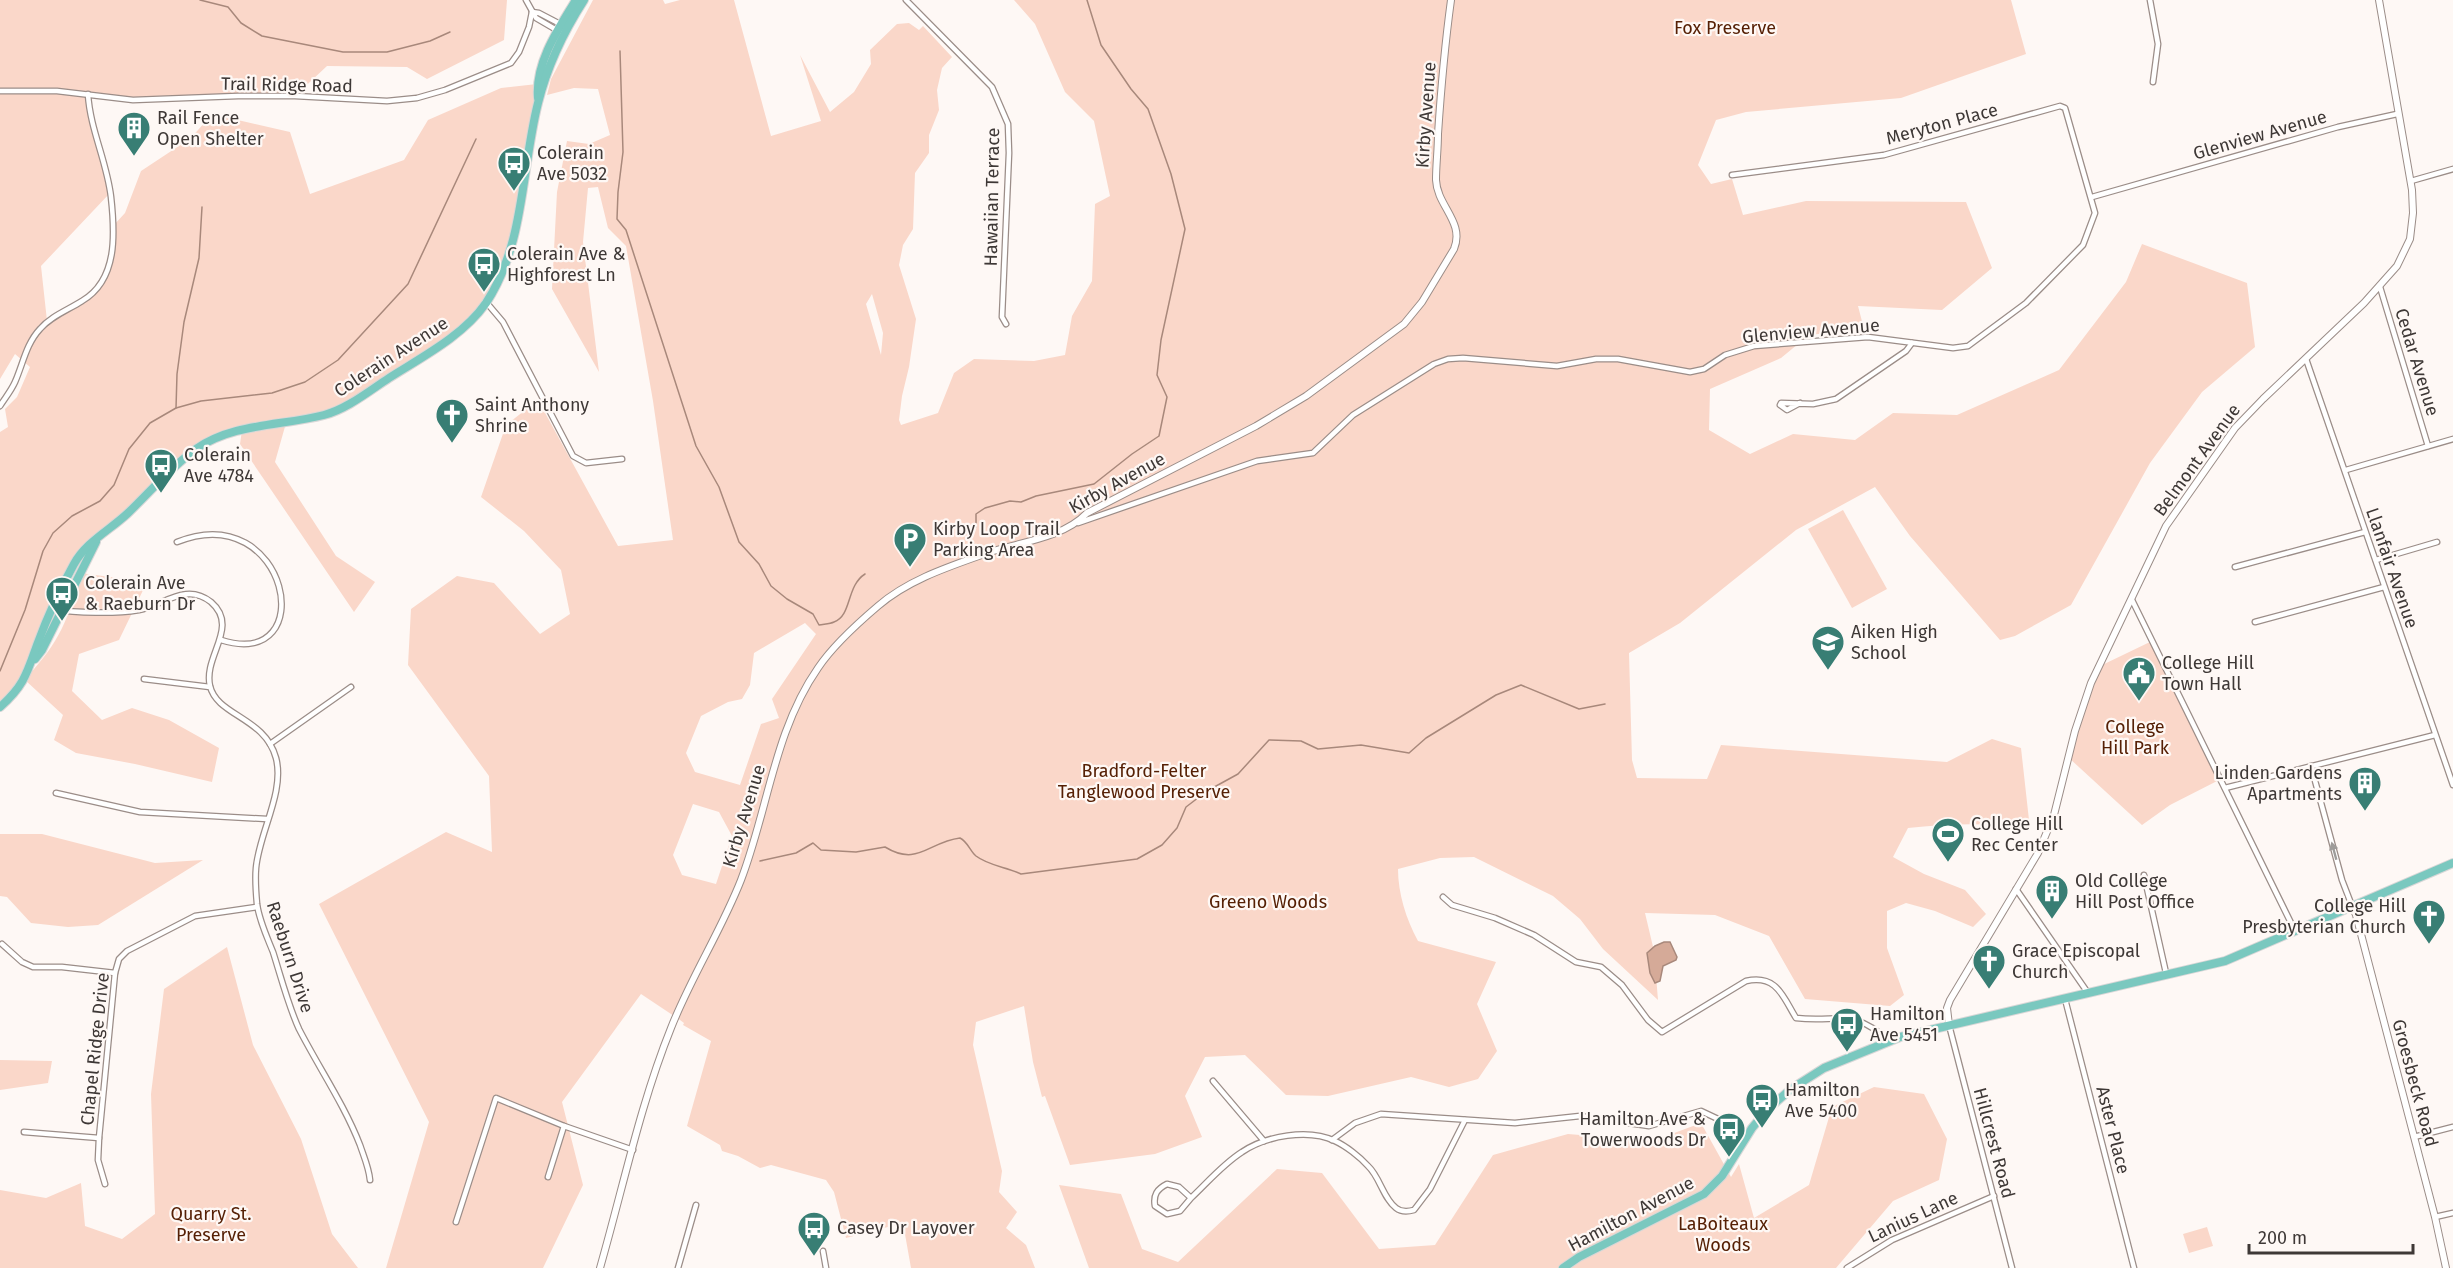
<svg xmlns="http://www.w3.org/2000/svg" width="2453" height="1268" font-family="'Fira Sans',sans-serif">
  <style>
    .green { fill: #fad7c9; fill-rule: evenodd }
    .water { fill: #d5aa98; stroke: #a8887b; stroke-width: 1.5 }
    .lines { fill: none; stroke-linecap: round; stroke-linejoin: round }
    .stream { stroke: #a8887b; stroke-width: 1.5 }
    .minor-casing { stroke: #9b8d88; stroke-width: 7 }
    .tertiary-casing { stroke: #9b8d88; stroke-width: 8 }
    .primary-casing { stroke: #d8d7d7; stroke-width: 10 }
    .minor { stroke: #fff; stroke-width: 4.5 }
    .tertiary { stroke: #fff; stroke-width: 6 }
    .primary { stroke: #7ac8bf; stroke-width: 8 }
    .oneway { fill: #9e9c9a }
    .labels { text-anchor: middle; stroke-width: 4.5; stroke-linejoin: round; paint-order: stroke }
    .park-label { font-size: 18px; fill: #562005; stroke: #fef8f5 }
    .street-label { font-size: 18px; fill: #3e3836; stroke: #fef8f5 }
    .poi-label { font-size: 18px; fill: #3e3836; stroke: #fef8f5; text-anchor: start }
  </style>
  <rect width="100%" height="100%" fill="#fef8f5"/>
  <g class="green">
    <path d="M0 0H507L504 40 427 79 407 67 327 66 295 96 151 100 88 94 110 193 41 266 47 321 89 297 109 267 113 226 125 213 141 171 191 138 212 114 290 132 310 194 404 160 428 120 501 88 537 84 538 103 511 248 496 286 462 329 334 411 286 423 275 462 336 556 375 582 354 612 240 444 242 430 200 447 75 561 27 677C60 641 68 620 81 573L147 582 119 640 79 654 72 691 102 720 132 708 169 720 219 748 212 782 135 764 76 753 54 740 63 715 25 680 0 707V432L8 427 5 409 17 397 30 367 15 354 0 379Z"/>
    <path d="M593 0H663L665 4 680 0H734L771 136 821 121 800 55 830 112 854 92 871 64 870 50 897 24 909 23 919 30 923 26 952 57 942 68 937 90 939 110 929 135V153L915 173 913 229 903 245 899 265 916 319 909 367 902 396 899 420 901 425 938 413 954 373 974 359 1034 361 1065 355 1072 316 1092 281 1095 204 1110 196 1094 121 1065 92 1035 24 1014 0H2011L2026 54 1901 98 1746 112 1716 120 1698 165 1711 184 1732 179 1743 215 1806 201 1966 202 1992 268 1942 310 1858 306 1864 329 1809 335 1781 358 1710 389 1709 430 1750 454 1793 434 1855 440 1893 413 1957 415 2059 370 2126 282 2142 244 2247 283 2255 347 2202 392 2150 463 2071 605 2015 636 2000 640 1910 536 1875 487 1796 530 1680 623 1629 653 1632 760 1637 778 1707 779 1721 745 1947 762 1992 739 2021 748 2030 829C1989 822 1949 824 1908 828L1893 857 1924 874 1965 890 1986 914 1973 927 1935 911 1906 903 1887 911V948L1904 995 1890 1006 1805 999 1769 936 1715 915 1645 913 1654 951 1658 1000 1603 949 1580 919 1553 896 1474 857 1440 858 1398 869C1398 893 1406 919 1418 941L1496 962 1477 1004 1497 1051 1478 1079 1449 1087 1411 1077 1328 1096 1286 1095 1245 1055 1205 1057 1185 1096 1202 1137 1155 1154 1070 1165 1045 1096 1042 1097 1033 1062 1024 1006 976 1022 973 1045 1002 1171 999 1192 1017 1212 1006 1228 1026 1245 1035 1268H911L903 1223 846 1238 834 1192 826 1180 771 1165 760 1168 738 1156 722 1151 720 1145 687 1126 711 1041 683 1025 684 1023 680 1020 641 994 562 1102 583 1185 543 1268H386L429 1122 319 904 446 832 492 852 489 776 408 665 411 609 457 576 494 583 540 634 570 614 561 570 524 531 481 497 506 425 538 400 618 546 673 540 653 401 626 246 608 228 598 187 588 188 583 242 599 372 552 289 557 192 567 141 589 144 610 135 598 89 574 88 547 95 551 79ZM872 294 883 333 881 355 866 304ZM805 623 816 634 772 699 779 718 761 724 740 785 695 772 686 753 701 716 728 702 742 699 750 685 754 653ZM693 804 719 812 732 836 716 884 682 875 673 855Z"/>
    <polygon points="1843,510 1887,589 1852,608 1808,529"/>
    <polygon points="2152,641 2221,779 2170,805 2142,825 2068,757 2098,667"/>
    <polygon points="0,834 42,834 155,863 203,860 98,925 68,927 31,923 7,897 0,896"/>
    <polygon points="227,947 253,1045 301,1139 332,1234 358,1268 0,1268 0,1190 46,1198 81,1183 85,1226 122,1239 155,1214 151,1094 164,989"/>
    <polygon points="0,1060 52,1061 48,1083 0,1090"/>
    <polygon points="1874,1087 1924,1094 1947,1139 1939,1180 1893,1201 1836,1268 1089,1268 1059,1185 1121,1194 1142,1249 1178,1262 1277,1169 1322,1173 1379,1249 1435,1245 1493,1155 1568,1134 1653,1141 1701,1123 1731,1177 1739,1164 1754,1218 1809,1185 1832,1107"/>
    <polygon points="2207,1227 2213,1246 2189,1253 2183,1234"/>
  </g>
  <polygon class="water" points="1664,942 1670,942 1677,957 1676,960 1663,966 1660,981 1655,983 1650,973 1647,953 1655,946"/>
  <g class="lines">
    <g class="stream">
      <polyline points="200,0 228,7 241,23 262,36 343,52 387,52 430,41 450,32"/>
      <path d="M620 51 623 152 618 192 617 219 626 230 696 446 719 487 739 542 759 564 771 586 787 599 813 614 819 625C824 624 830 624 834 622 852 616 846 586 865 574"/>
      <polyline points="176,408 177,374 184,322 199,258 202,207"/>
      <polyline points="976,527 976,514 985,508 1010,501 1021,502 1036,496 1094,484 1132,454 1159,436 1167,397 1157,375 1161,340 1185,229 1171,174 1148,109 1131,89 1101,45 1087,0"/>
      <polyline points="0,671 25,610 43,551 53,533 72,516 100,501 114,485 129,449 150,423 176,408 201,401 272,393 305,382 338,360 408,284 476,139"/>
      <path d="M760 861 796 853 813 843 821 850 856 852 885 847C918 867 928 842 960 838 968 842 970 851 976 856 989 866 1007 867 1021 874L1137 859 1162 845 1177 828 1186 807 1207 791 1238 774 1269 740 1301 741 1318 749 1361 745 1409 753 1426 738 1496 695 1521 685 1579 709 1605 704"/>
    </g>
    <g class="minor-casing">
      <g id="minor">
        <polyline points="526,0 536,18 560,32"/>
        <polyline points="906,0 992,87 1008,124 1009,153 1002,317 1006,324"/>
        <polyline points="2150,0 2158,44 2153,82"/>
        <polyline points="532,12 539,13 562,25"/>
        <polyline points="0,91 57,91 133,100 238,96 295,96 387,101 417,98 445,90 511,63 519,52 529,27 532,12"/>
        <polyline points="2411,181 2453,169"/>
        <polyline points="2092,197 2338,127 2397,114"/>
        <polyline points="2380,287 2428,446"/>
        <polyline points="486,302 503,322 573,456 586,463 622,459"/>
        <polyline points="2306,359 2453,785"/>
        <polyline points="1800,403 1787,410 1780,405 1781,403 1813,404 1836,399 1906,351 1912,343"/>
        <path d="M0 406C5 398 11 391 15 382 23 364 26 344 40 329 51 316 68 310 82 301 118 280 115 233 111 197 107 162 90 129 88 94"/>
        <polyline points="2346,470 2453,439"/>
        <polyline points="1078,523 1257,461 1313,453 1353,415 1434,364 1448,359 1463,358 1557,366 1596,359 1618,359 1690,372 1704,369 1725,355 1754,346 1868,337 1953,348 1968,346 2026,303 2083,245 2095,213 2065,108 2060,106 1884,155 1732,175"/>
        <path d="M177 542C289 497 322 672 221 640"/>
        <polyline points="2376,560 2437,542"/>
        <polyline points="2235,567 2365,532"/>
        <polyline points="2132,600 2295,931"/>
        <path d="M53 609C76 613 115 614 139 610 164 605 186 582 211 602 240 627 203 656 210 686 217 716 265 717 276 758 285 792 259 833 256 868 255 879 256 893 257 904 259 920 267 937 273 952 281 977 288 1005 299 1029 319 1068 344 1104 360 1145 364 1157 369 1168 370 1180"/>
        <polyline points="2255,622 2384,587"/>
        <polyline points="144,679 210,687"/>
        <polyline points="270,744 351,687"/>
        <polyline points="2311,766 2342,880 2352,906"/>
        <polyline points="2225,788 2435,735"/>
        <polyline points="56,793 140,812 267,819"/>
        <polyline points="2144,875 2166,973"/>
        <polyline points="2016,889 2088,993"/>
        <path d="M1443 897 1452 905 1495 918 1534 935 1576 962 1601 967 1622 985 1648 1020 1662 1032 1746 981C1777 974 1783 997 1796 1018 1839 1023 1852 1007 1889 1041"/>
        <polyline points="2,944 22,962 33,967 62,967 115,973"/>
        <polyline points="2065,999 2134,1268"/>
        <polyline points="1949,1025 2012,1268"/>
        <polyline points="1213,1081 1264,1141"/>
        <polyline points="24,1132 99,1138"/>
        <polyline points="2414,1137 2453,1127"/>
        <polyline points="1332,1140 1355,1123 1381,1114 1515,1123 1580,1116 1649,1126 1701,1111 1718,1119 1725,1135 1738,1150"/>
        <polyline points="548,1177 564,1126"/>
        <polyline points="105,1184 98,1160 99,1138 115,973 119,959 127,951 195,916 257,907"/>
        <path d="M1191 1198 1180 1211 1167 1214 1155 1206C1153 1195 1157 1189 1167 1184L1179 1187 1191 1198C1207 1183 1223 1164 1242 1152 1266 1136 1308 1128 1335 1141 1346 1146 1360 1157 1368 1166 1380 1177 1383 1198 1396 1208 1401 1212 1407 1212 1414 1210L1430 1189 1465 1120"/>
        <polyline points="2435,1217 2453,1213"/>
        <polyline points="456,1222 496,1098 564,1126 633,1150"/>
        <polyline points="823,1251 826,1268"/>
        <polyline points="678,1268 696,1205"/>
        <polyline points="1847,1268 1892,1240 1994,1196"/>
      </g>
    </g>
    <g class="tertiary-casing">
      <g id="tertiary">
        <polyline points="2352,906 2356,915 2435,1217 2446,1268"/>
        <polyline points="1949,1025 1947,1008 1950,1000 2038,853 2054,815 2075,731 2091,683 2166,526 2235,428 2263,399 2364,303 2397,266 2410,239 2413,213 2412,190 2379,0"/>
        <path d="M600 1268C623 1188 640 1105 671 1028 691 977 721 931 741 880 768 810 774 731 818 668 832 647 858 623 878 606 909 579 951 566 990 552 1021 542 1063 538 1087 513L1256 426 1306 396 1404 324 1422 302 1454 249C1465 222 1437 206 1436 180 1436 165 1438 149 1438 134 1441 89 1445 44 1451 0"/>
      </g>
    </g>
    <g class="primary-casing">
      <g id="primary">
        <path d="M538 98C535 63 558 29 576 0"/>
        <polyline points="35,659 42,650 96,542"/>
        <path d="M0 707C24 686 27 673 37 645 47 618 60 589 74 564 86 542 110 530 128 513 150 492 171 467 196 449 233 423 282 426 324 415 347 409 369 391 389 378 422 357 463 336 486 303 525 244 521 170 538 103 547 67 564 31 584 0"/>
        <polyline points="1563,1268 1579,1257 1704,1194 1722,1176 1752,1128 1768,1109 1791,1089 1824,1068 1900,1037 2225,961 2453,863"/>
      </g>
    </g>
    <use href="#minor" class="minor"/>
    <use href="#tertiary" class="tertiary"/>
    <use href="#primary" class="primary"/>
  </g>
  <defs><path id="oneway-solid" d="M-6-.8H1V-3.2L6.5 0L1 3.2V.8H-6Z" transform="scale(1.5)"/></defs>
  <use class="oneway" href="#oneway-solid" transform="translate(2334 851) rotate(-105)"/>
  <defs>
    <g id="building-pin" transform="scale(1.725)"><path d="M0 17L-7.5 6A9.5 9.5 0 1 1 7.5 6Z" fill="#387e74" stroke="#fef8f5"/><path d="M-4-6H4V6H1V3H-1V6H-4ZM-2.5-4.3h1.7v1.8h-1.7ZM.8-4.3h1.7v1.8H.8ZM-2.5-1h1.7V.8h-1.7ZM.8-1h1.7V.8H.8Z" fill="#fff"/></g>
    <g id="bus-pin" transform="scale(1.725)"><path d="M0 17L-7.5 6A9.5 9.5 0 1 1 7.5 6Z" fill="#387e74" stroke="#fef8f5"/><path d="M-5-6H5V4H4V6H2V4H-2V6H-4V4H-5ZM-3.5-4V0h7V-4ZM-3.5 1.2v1.5H-2V1.2ZM2 1.2v1.5H3.5V1.2Z" fill="#fff"/></g>
    <g id="church-pin" transform="scale(1.725)"><path d="M0 17L-7.5 6A9.5 9.5 0 1 1 7.5 6Z" fill="#387e74" stroke="#fef8f5"/><path d="M-1.2-6h2.4v3.5h3.3v2.4h-3.3V6h-2.4V-.1h-3.3v-2.4h3.3Z" fill="#fff"/></g>
    <g id="parking-pin" transform="scale(1.725)"><path d="M0 17L-7.5 6A9.5 9.5 0 1 1 7.5 6Z" fill="#387e74" stroke="#fef8f5"/><path d="M-3.5-5.5H1a3.5 3.5 0 0 1 0 7H-1V5.5H-3.5ZM-1-3.4V-.6H.8a1.4 1.4 0 0 0 0-2.8Z" fill="#fff"/></g>
    <g id="school-pin" transform="scale(1.725)"><path d="M0 17L-7.5 6A9.5 9.5 0 1 1 7.5 6Z" fill="#387e74" stroke="#fef8f5"/><path d="M0-5L7-2L0 1L-7-2ZM-4 1L0 2.5L4 1V4Q0 6-4 4Z" fill="#fff"/></g>
    <g id="civic-pin" transform="scale(1.725)"><path d="M0 17L-7.5 6A9.5 9.5 0 1 1 7.5 6Z" fill="#387e74" stroke="#fef8f5"/><path d="M-.6-6.5H3V-4.5H.6V-3L4-1V1h2V6H-6V1h2V-1L-.6-3ZM-1.2 2.5V6h2.4V2.5Z" fill="#fff"/></g>
    <g id="stadium-pin" transform="scale(1.725)"><path d="M0 17L-7.5 6A9.5 9.5 0 1 1 7.5 6Z" fill="#387e74" stroke="#fef8f5"/><path d="M0-5a6.5 5 0 1 0 0 10a6.5 5 0 1 0 0-10ZM-3.5-1.8h7v3.6h-7Z" fill="#fff"/></g>
  </defs>
  <g fill-rule="evenodd">
    <use href="#building-pin" x="134" y="128"/>
    <use href="#bus-pin" x="514" y="163"/>
    <use href="#bus-pin" x="484" y="264"/>
    <use href="#church-pin" x="452" y="415"/>
    <use href="#bus-pin" x="161" y="465"/>
    <use href="#parking-pin" x="910" y="539"/>
    <use href="#bus-pin" x="62" y="593"/>
    <use href="#school-pin" x="1828" y="642"/>
    <use href="#civic-pin" x="2139" y="673"/>
    <use href="#building-pin" x="2365" y="783"/>
    <use href="#stadium-pin" x="1948" y="834"/>
    <use href="#building-pin" x="2052" y="891"/>
    <use href="#church-pin" x="2429" y="916"/>
    <use href="#church-pin" x="1989" y="961"/>
    <use href="#bus-pin" x="1847" y="1024"/>
    <use href="#bus-pin" x="1762" y="1100"/>
    <use href="#bus-pin" x="1729" y="1129"/>
    <use href="#bus-pin" x="814" y="1228"/>
  </g>
  <g class="labels">
    <g class="park-label">
      <text x="1725" y="34">Fox Preserve</text>
      <text x="2135" y="733">College<tspan x="2135" dy="21">Hill Park</tspan></text>
      <text x="1144" y="777">Bradford-Felter<tspan x="1144" dy="21">Tanglewood Preserve</tspan></text>
      <text x="1268" y="908">Greeno Woods</text>
      <text x="211" y="1220">Quarry St.<tspan x="211" dy="21">Preserve</tspan></text>
      <text x="1723" y="1230">LaBoiteaux<tspan x="1723" dy="21">Woods</tspan></text>
    </g>
    <g class="street-label">
      <text transform="translate(287 85) rotate(1)" y="6">Trail Ridge Road</text>
      <text transform="translate(1426 115) rotate(-86)" y="6">Kirby Avenue</text>
      <text transform="translate(1942 124) rotate(-15)" y="6">Meryton Place</text>
      <text transform="translate(2260 135) rotate(-16)" y="6">Glenview Avenue</text>
      <text transform="translate(992 197) rotate(-89)" y="6">Hawaiian Terrace</text>
      <text transform="translate(1811 331) rotate(-5)" y="6">Glenview Avenue</text>
      <text transform="translate(391 357) rotate(-33)" y="6">Colerain Avenue</text>
      <text transform="translate(2417 362) rotate(73)" y="6">Cedar Avenue</text>
      <text transform="translate(2197 460) rotate(-54)" y="6">Belmont Avenue</text>
      <text transform="translate(1117 483) rotate(-29)" y="6">Kirby Avenue</text>
      <text transform="translate(2392 568) rotate(71)" y="6">Llanfair Avenue</text>
      <text transform="translate(744 816) rotate(-73)" y="6">Kirby Avenue</text>
      <text transform="translate(290 957) rotate(72)" y="6">Raeburn Drive</text>
      <text transform="translate(95 1049) rotate(-84)" y="6">Chapel Ridge Drive</text>
      <text transform="translate(2415 1083) rotate(75)" y="6">Groesbeck Road</text>
      <text transform="translate(2113 1130) rotate(76)" y="6">Aster Place</text>
      <text transform="translate(1994 1143) rotate(75)" y="6">Hillcrest Road</text>
      <text transform="translate(1631 1214) rotate(-28)" y="6">Hamilton Avenue</text>
      <text transform="translate(1913 1217) rotate(-25)" y="6">Lanius Lane</text>
    </g>
    <g class="poi-label">
      <text x="157" y="124">Rail Fence<tspan x="157" dy="21">Open Shelter</tspan></text>
      <text x="537" y="159">Colerain<tspan x="537" dy="21">Ave 5032</tspan></text>
      <text x="507" y="260">Colerain Ave &amp;<tspan x="507" dy="21">Highforest Ln</tspan></text>
      <text x="475" y="411">Saint Anthony<tspan x="475" dy="21">Shrine</tspan></text>
      <text x="184" y="461">Colerain<tspan x="184" dy="21">Ave 4784</tspan></text>
      <text x="933" y="535">Kirby Loop Trail<tspan x="933" dy="21">Parking Area</tspan></text>
      <text x="85" y="589">Colerain Ave<tspan x="85" dy="21">&amp; Raeburn Dr</tspan></text>
      <text x="1851" y="638">Aiken High<tspan x="1851" dy="21">School</tspan></text>
      <text x="2162" y="669">College Hill<tspan x="2162" dy="21">Town Hall</tspan></text>
      <text x="2342" y="779" text-anchor="end">Linden Gardens<tspan x="2342" dy="21">Apartments</tspan></text>
      <text x="1971" y="830">College Hill<tspan x="1971" dy="21">Rec Center</tspan></text>
      <text x="2075" y="887">Old College<tspan x="2075" dy="21">Hill Post Office</tspan></text>
      <text x="2406" y="912" text-anchor="end">College Hill<tspan x="2406" dy="21">Presbyterian Church</tspan></text>
      <text x="2012" y="957">Grace Episcopal<tspan x="2012" dy="21">Church</tspan></text>
      <text x="1870" y="1020">Hamilton<tspan x="1870" dy="21">Ave 5451</tspan></text>
      <text x="1785" y="1096">Hamilton<tspan x="1785" dy="21">Ave 5400</tspan></text>
      <text x="1706" y="1125" text-anchor="end">Hamilton Ave &amp;<tspan x="1706" dy="21">Towerwoods Dr</tspan></text>
      <text x="837" y="1234">Casey Dr Layover</text>
    </g>
  </g>
  <path d="M2249 1244v9h164v-9" fill="none" stroke="#3e3836" stroke-width="3"/>
  <text x="2258" y="1244" font-size="18" fill="#3e3836" stroke="#fef8f5" stroke-width="4.5" paint-order="stroke">200 m</text>
</svg>
